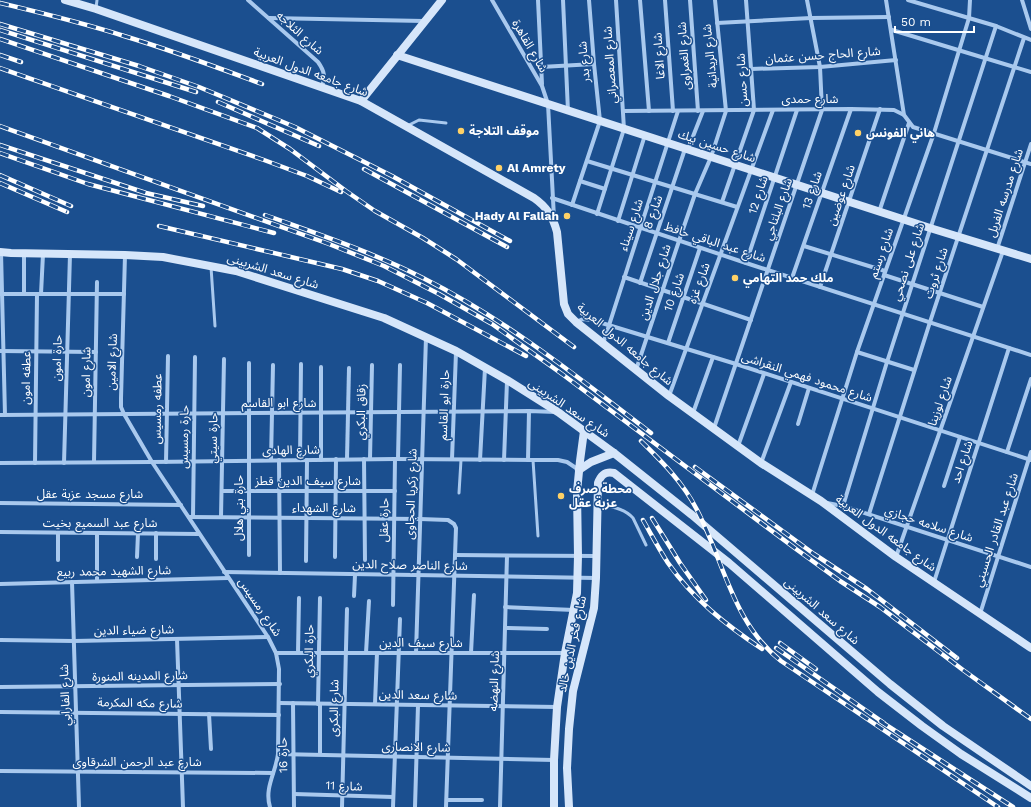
<svg xmlns="http://www.w3.org/2000/svg" width="1031" height="807" font-family="'Work Sans','Noto Sans Arabic',sans-serif">
  <style>
    .lines { fill: none; stroke-linecap: round; stroke-linejoin: round }
    .lane { stroke: #a9c9ee; stroke-width: 3 }
    .street { stroke: #a9c9ee; stroke-width: 4 }
    .secondary { stroke: #d6e6fa; stroke-width: 8 }
    .rail-casing { stroke: #fff; stroke-width: 4.5 }
    .rail { stroke: #1b4f8f; stroke-width: 3; stroke-dasharray: 9; stroke-linecap: butt }
    .poi-dot { fill: #ffd166; stroke: #1b4f8f; stroke-width: 1.5 }
    .labels { text-anchor: middle; stroke-width: 3; stroke-linejoin: round; paint-order: stroke }
    .street-label { font-size: 12px; fill: #fff; stroke: #1b4f8f }
    .poi-label { font-size: 12px; font-weight: bold; fill: #fff; stroke: #1b4f8f; text-anchor: start }
  </style>
  <rect width="100%" height="100%" fill="#1b4f8f"/>
  <g class="lines">
    <g class="lane">
      <polyline points="96,8 97,0"/>
      <polyline points="409,125 419,120 446,123"/>
      <polyline points="211,267 215,326"/>
      <polyline points="533,460 538,536"/>
      <polyline points="459,493 461,460"/>
      <path d="M599 504C611 507 624 508 633 518L646 545"/>
    </g>
    <g class="street">
      <path d="M248 0 318 62C325 72 325 76 322 87"/>
      <polyline points="492,0 542,86 548,104 554,218"/>
      <polyline points="538,0 542,84"/>
      <polyline points="563,0 568,111"/>
      <polyline points="640,0 649,111"/>
      <polyline points="665,0 673,111"/>
      <polyline points="690,0 698,111"/>
      <polyline points="886,0 904,115"/>
      <polyline points="908,0 996,26 1031,40"/>
      <polyline points="1022,0 1031,29"/>
      <polyline points="269,18 424,21"/>
      <polyline points="717,23 811,18 889,17"/>
      <polyline points="892,30 1031,72"/>
      <polyline points="541,67 594,64"/>
      <polyline points="751,69 820,67 896,60"/>
      <polyline points="623,111 851,109 894,110 904,115 913,127 1031,164"/>
      <polyline points="688,149 703,111"/>
      <polyline points="587,161 737,207"/>
      <polyline points="580,181 605,189"/>
      <polyline points="552,198 746,263 1031,355"/>
      <polyline points="722,202 754,110 746,0"/>
      <polyline points="572,205 600,121 594,64 589,0"/>
      <polyline points="879,212 909,123"/>
      <polyline points="597,214 624,129 616,0"/>
      <polyline points="618,221 645,135"/>
      <polyline points="804,246 885,271"/>
      <polyline points="997,249 1031,144"/>
      <polyline points="1,252 5,415"/>
      <path d="M125 255 121 398V407L124 414 152 462 268 637 276 653 279 669 278 754C276 772 264 788 270 807"/>
      <polyline points="746,263 797,110"/>
      <polyline points="884,275 983,307"/>
      <polyline points="624,277 751,320"/>
      <polyline points="792,278 851,109"/>
      <polyline points="640,283 685,149"/>
      <polyline points="820,287 880,109"/>
      <polyline points="0,294 124,294"/>
      <polyline points="24,294 24,253"/>
      <polyline points="41,294 43,254"/>
      <polyline points="576,322 583,319 592,320 736,364 1031,460"/>
      <polyline points="668,343 700,248"/>
      <polyline points="603,344 678,111"/>
      <polyline points="0,351 96,352"/>
      <polyline points="857,352 914,370"/>
      <polyline points="249,363 249,555"/>
      <polyline points="636,370 679,241 695,194 711,157 726,111 715,0"/>
      <polyline points="669,396 773,110"/>
      <polyline points="693,413 713,357"/>
      <polyline points="0,415 529,411 556,412"/>
      <polyline points="798,424 809,388"/>
      <polyline points="714,428 822,110 820,67 807,0"/>
      <polyline points="738,446 764,374"/>
      <polyline points="1007,452 1031,379"/>
      <polyline points="347,459 349,368"/>
      <polyline points="364,459 365,560"/>
      <polyline points="370,459 372,365"/>
      <polyline points="398,459 400,365"/>
      <polyline points="452,459 456,352"/>
      <polyline points="271,460 273,365"/>
      <polyline points="279,460 280,573"/>
      <polyline points="300,460 301,364"/>
      <polyline points="321,460 321,367"/>
      <polyline points="480,460 485,368"/>
      <polyline points="504,460 507,381"/>
      <polyline points="528,460 529,411"/>
      <polyline points="94,462 97,282"/>
      <polyline points="166,462 168,356"/>
      <polyline points="0,463 152,462 395,459 533,460 558,460 567,462 579,470"/>
      <polyline points="35,463 37,294"/>
      <polyline points="64,463 70,254"/>
      <polyline points="761,463 791,382"/>
      <polyline points="944,486 960,437"/>
      <polyline points="222,491 395,491"/>
      <polyline points="812,495 857,352 934,133 969,18 970,0"/>
      <polyline points="0,503 181,505"/>
      <polyline points="827,503 843,506 1031,567"/>
      <polyline points="843,506 887,362 996,26"/>
      <polyline points="869,514 930,322 1024,38"/>
      <polyline points="189,517 420,519 448,520 454,524 456,528 446,807"/>
      <polyline points="193,517 195,357"/>
      <polyline points="221,517 224,359"/>
      <polyline points="0,532 199,534"/>
      <polyline points="455,555 596,556"/>
      <polyline points="137,557 138,533"/>
      <polyline points="335,557 336,459"/>
      <polyline points="896,557 1003,251"/>
      <polyline points="156,559 156,533"/>
      <polyline points="58,560 58,532"/>
      <polyline points="306,561 307,460"/>
      <polyline points="224,572 596,578"/>
      <polyline points="97,581 97,533"/>
      <polyline points="72,582 79,807"/>
      <polyline points="934,582 1009,348"/>
      <polyline points="0,584 228,578"/>
      <polyline points="354,596 355,575"/>
      <polyline points="393,605 395,459"/>
      <polyline points="505,607 574,610"/>
      <polyline points="980,614 1031,452"/>
      <polyline points="505,628 547,629"/>
      <polyline points="177,639 183,807"/>
      <polyline points="0,640 74,641 268,637"/>
      <polyline points="276,653 565,653"/>
      <polyline points="298,653 299,598"/>
      <polyline points="366,653 369,601"/>
      <polyline points="416,653 426,337"/>
      <polyline points="471,653 474,595"/>
      <polyline points="0,687 280,684"/>
      <polyline points="279,703 557,707"/>
      <polyline points="293,703 294,807"/>
      <polyline points="318,704 320,598"/>
      <polyline points="375,704 377,653"/>
      <polyline points="0,712 279,715"/>
      <polyline points="209,714 211,749"/>
      <polyline points="278,754 554,760"/>
      <polyline points="320,754 320,704"/>
      <polyline points="0,771 273,773"/>
      <polyline points="294,794 393,797"/>
      <polyline points="447,800 482,800"/>
      <polyline points="342,807 347,609"/>
      <polyline points="393,807 400,619"/>
      <polyline points="415,807 418,705"/>
      <polyline points="500,807 507,556"/>
    </g>
    <g class="secondary">
      <path d="M65 0 96 9 361 101 534 198C547 207 553 217 557 232L564 304 568 314 576 322 669 396 761 463 821 501 896 557 1031 648"/>
      <polyline points="397,55 930,228 1031,259"/>
      <polyline points="361,101 442,0"/>
      <polyline points="0,252 11,253 125,255 163,257 236,271 384,318 456,351 507,380 558,412 614,453 692,515 890,684 943,726 1031,786"/>
      <polyline points="579,470 591,462 614,453"/>
      <polyline points="554,807 554,760 557,707 565,653 577,593 578,556 577,492 580,461 584,431"/>
      <path d="M569 807 567 768 569 729 573 691 594 608 596 578 598 483C601 475 605 471 614 473L729 563 878 692 922 726 961 754 1031 798"/>
    </g>
    <g class="rail-casing">
      <g id="rail">
        <path d="M0 3C42 13 83 23 124 36 171 50 216 67 262 84"/>
        <polyline points="0,24 139,66 199,87 295,127 392,176 510,241"/>
        <polyline points="0,30 196,92"/>
        <polyline points="0,39 169,96 257,128 290,149 346,191 375,211 423,238 456,259 574,347"/>
        <polyline points="0,55 21,62"/>
        <polyline points="0,68 264,160 307,176 341,192"/>
        <polyline points="218,102 319,146"/>
        <polyline points="0,126 329,244 384,266 439,294 492,324 562,374 796,549 840,581 880,607 963,670 1031,719"/>
        <polyline points="0,145 146,193 203,206"/>
        <polyline points="0,153 88,184 274,233"/>
        <polyline points="364,169 507,247"/>
        <polyline points="0,175 71,206"/>
        <polyline points="0,183 67,212"/>
        <path d="M265 215C318 234 372 252 423 278 505 319 578 377 651 433"/>
        <polyline points="159,226 342,269 378,281 427,303 526,356"/>
        <path d="M641 441C662 462 682 481 696 508 724 561 732 622 781 661L998 807"/>
        <polyline points="695,467 814,554 867,589 957,658"/>
        <polyline points="652,518 680,563 706,600"/>
        <path d="M643 520C651 534 659 549 668 563 693 599 726 625 762 649"/>
        <polyline points="780,643 816,669"/>
        <polyline points="776,648 884,723"/>
        <polyline points="880,721 1013,807"/>
      </g>
    </g>
    <use href="#rail" class="rail"/>
  </g>
  <g class="poi-dot">
    <circle cx="461" cy="131" r="4"/>
    <circle cx="858" cy="133" r="4"/>
    <circle cx="499" cy="168" r="4"/>
    <circle cx="567" cy="216" r="4"/>
    <circle cx="735" cy="278" r="4"/>
    <circle cx="561" cy="496" r="4"/>
  </g>
  <g class="labels">
    <g class="street-label">
      <text transform="translate(300 33) rotate(42)" y="4">شارع الثلاجه</text>
      <text transform="translate(530 46) rotate(60)" y="4">شارع القاهرة</text>
      <text transform="translate(823 55) rotate(-4)" y="4">شارع الحاج حسن عثمان</text>
      <text transform="translate(659 56) rotate(-94)" y="4">شارع الاغا</text>
      <text transform="translate(684 56) rotate(-94)" y="4">شارع الغمراوى</text>
      <text transform="translate(710 56) rotate(-96)" y="4">شارع الريدانية</text>
      <text transform="translate(584 62) rotate(-95)" y="4">شارع بدر</text>
      <text transform="translate(610 65) rotate(-94)" y="4">شارع المعصراني</text>
      <text transform="translate(311 72) rotate(20)" y="4">شارع جامعه الدول العربية</text>
      <text transform="translate(742 80) rotate(-93)" y="4">شارع حسن</text>
      <text x="810" y="103">شارع حمدى</text>
      <text transform="translate(717 146) rotate(18)" y="4">شارع حسين بيك</text>
      <text transform="translate(812 190) rotate(-71)" y="4">شارع 13</text>
      <text transform="translate(1005 193) rotate(-72)" y="4">شارع مدرسه الفريل</text>
      <text transform="translate(758 195) rotate(-72)" y="4">شارع 12</text>
      <text transform="translate(841 195) rotate(-71)" y="4">شارع عوضين</text>
      <text transform="translate(778 209) rotate(-71)" y="4">شارع البلتاجي</text>
      <text transform="translate(653 212) rotate(-71)" y="4">شارع 8</text>
      <text transform="translate(631 225) rotate(-72)" y="4">شارع سيناء</text>
      <text transform="translate(715 242) rotate(18)" y="4">شارع عبد الباقي حافظ</text>
      <text transform="translate(881 253) rotate(-71)" y="4">شارع رستم</text>
      <text transform="translate(908 262) rotate(-72)" y="4">شارع على نصحي</text>
      <text transform="translate(273 271) rotate(17)" y="4">شارع سعد الشربينى</text>
      <text transform="translate(936 273) rotate(-72)" y="4">شارع ثروت</text>
      <text transform="translate(655 282) rotate(-72)" y="4">شارع جلال الدين</text>
      <text transform="translate(699 283) rotate(-70)" y="4">شارع غزه</text>
      <text transform="translate(674 292) rotate(-71)" y="4">شارع 10</text>
      <text transform="translate(625 344) rotate(40)" y="4">شارع جامعه الدول العربية</text>
      <text transform="translate(57 358) rotate(-88)" y="4">حارة امون</text>
      <text transform="translate(112 362) rotate(-88)" y="4">شارع الامين</text>
      <text transform="translate(86 372) rotate(-89)" y="4">شارع امون</text>
      <text transform="translate(807 377) rotate(18)" y="4">شارع محمود فهمي النقراشى</text>
      <text transform="translate(26 378) rotate(-89)" y="4">عطفه امون</text>
      <text transform="translate(940 401) rotate(-71)" y="4">شارع لوزينا</text>
      <text x="279" y="407">شارع ابو القاسم</text>
      <text transform="translate(444 405) rotate(-88)" y="4">حارة ابو القاسم</text>
      <text transform="translate(569 408) rotate(34)" y="4">شارع سعد الشربينى</text>
      <text transform="translate(157 409) rotate(-89)" y="4">عطفه رمسيس</text>
      <text transform="translate(361 412) rotate(-89)" y="4">زقاق البكري</text>
      <text transform="translate(184 437) rotate(-89)" y="4">حارة رمسيس</text>
      <text transform="translate(213 438) rotate(-89)" y="4">حارة سيتي</text>
      <text transform="translate(291 450) rotate(-1)" y="4">شارع الهادى</text>
      <text transform="translate(962 462) rotate(-72)" y="4">شارع احد</text>
      <text x="308" y="485">شارع سيف الدين قطز</text>
      <text x="90" y="498">شارع مسجد عزبة عقل</text>
      <text transform="translate(411 494) rotate(-88)" y="4">شارع زكريا الحجاوى</text>
      <text transform="translate(239 508) rotate(-90)" y="4">حارة بني هلال</text>
      <text x="324" y="512">شارع الشهداء</text>
      <text transform="translate(384 520) rotate(-89)" y="4">حارة عقل</text>
      <text x="100" y="527">شارع عبد السميع بخيت</text>
      <text transform="translate(929 524) rotate(18)" y="4">شارع سلامه حجازي</text>
      <text transform="translate(996 530) rotate(-72)" y="4">شارع عبد القادر الحسيني</text>
      <text transform="translate(886 533) rotate(36)" y="4">شارع جامعه الدول العربية</text>
      <text transform="translate(410 565) rotate(1)" y="4">شارع الناصر صلاح الدين</text>
      <text transform="translate(114 571) rotate(-1)" y="4">شارع الشهيد محمد ربيع</text>
      <text transform="translate(260 607) rotate(56)" y="4">شارع رمسيس</text>
      <text transform="translate(822 611) rotate(41)" y="4">شارع سعد الشربينى</text>
      <text transform="translate(134 630) rotate(-1)" y="4">شارع ضياء الدين</text>
      <text x="421" y="647">شارع سيف الدين</text>
      <text transform="translate(572 644) rotate(-78)" y="4">شارع فخر الدين خالد</text>
      <text transform="translate(309 651) rotate(-89)" y="4">حارة البكري</text>
      <text transform="translate(140 676) rotate(-1)" y="4">شارع المدينه المنورة</text>
      <text transform="translate(494 681) rotate(-88)" y="4">شارع النهضه</text>
      <text transform="translate(65 695) rotate(-92)" y="4">شارع الفارابي</text>
      <text transform="translate(418 695) rotate(1)" y="4">شارع سعد الدين</text>
      <text transform="translate(140 703) rotate(1)" y="4">شارع مكه المكرمة</text>
      <text transform="translate(334 708) rotate(-89)" y="4">شارع البكرى</text>
      <text transform="translate(416 747) rotate(1)" y="4">شارع الانصارى</text>
      <text transform="translate(283 755) rotate(-91)" y="4">حارة 16</text>
      <text x="137" y="766">شارع عبد الرحمن الشرقاوى</text>
      <text transform="translate(344 786) rotate(2)" y="4">شارع 11</text>
    </g>
    <g class="poi-label">
      <text x="469" y="135">موقف التلاجة</text>
      <text x="866" y="137">هاني الفونس</text>
      <text x="507" y="172">Al Amrety</text>
      <text x="559" y="220" text-anchor="end">Hady Al Fallah</text>
      <text x="743" y="282">ملك حمد التهامي</text>
      <text x="569" y="493">محطة صرف<tspan x="569" dy="14">عزبة عقل</tspan></text>
    </g>
  </g>
  <path d="M895 26v6h79v-6" fill="none" stroke="#ffffff" stroke-width="2"/>
  <text x="901" y="26" font-size="12" fill="#ffffff" stroke="#1b4f8f" stroke-width="3" paint-order="stroke">50 m</text>
</svg>
